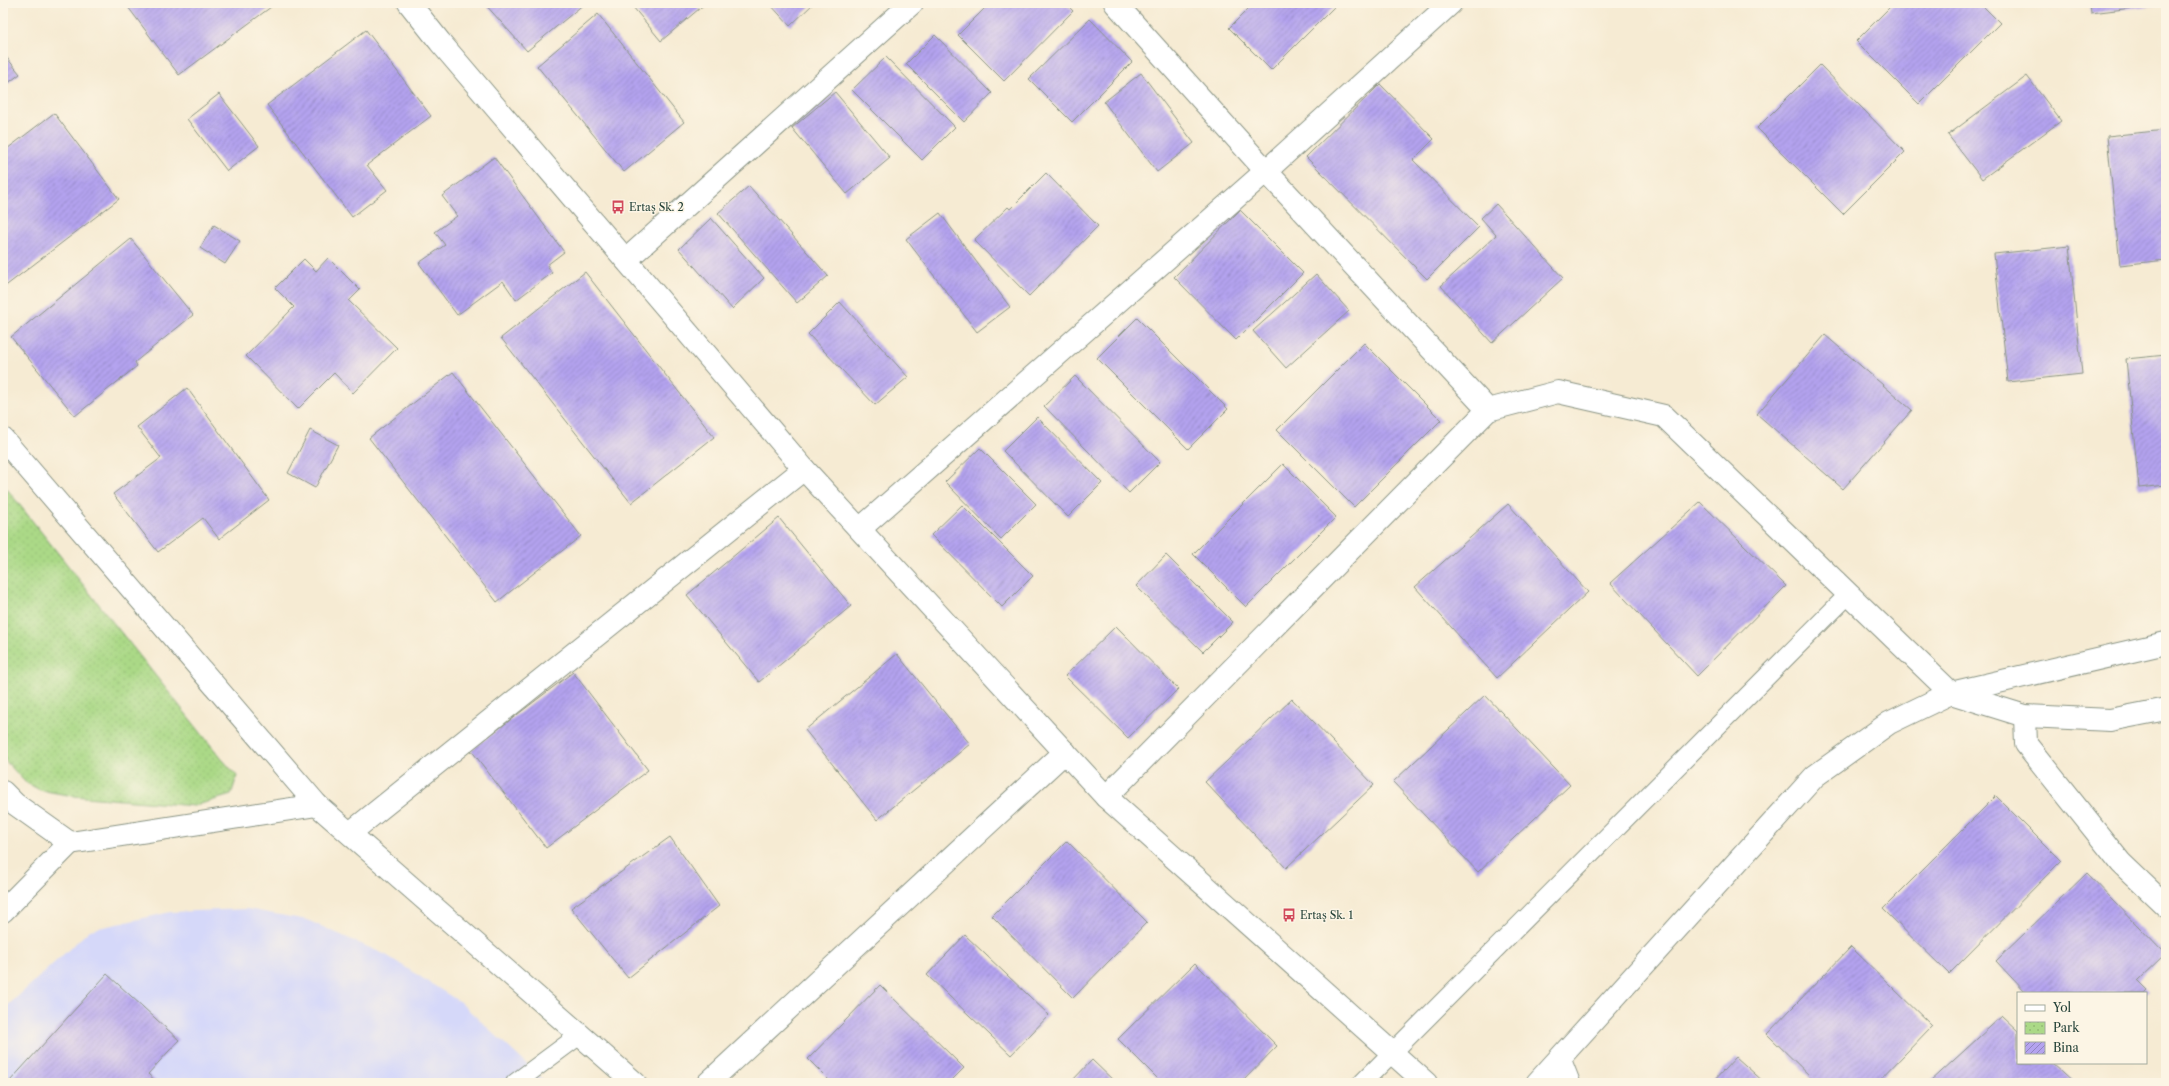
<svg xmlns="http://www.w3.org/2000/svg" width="2169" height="1086" font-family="'Libre Caslon Text',serif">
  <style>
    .built { fill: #d5d8f9 }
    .park { fill: url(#park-dots); stroke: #658b5e }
    .building { fill: url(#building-hatch) }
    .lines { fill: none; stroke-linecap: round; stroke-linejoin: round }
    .lane-casing { stroke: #8a9484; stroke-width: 20 }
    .street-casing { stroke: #8a9484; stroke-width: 24 }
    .secondary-casing { stroke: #8a9484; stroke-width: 24 }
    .lane { stroke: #fff; stroke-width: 18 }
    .street { stroke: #fff; stroke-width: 22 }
    .secondary { stroke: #fff; stroke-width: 22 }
    .labels { text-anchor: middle; stroke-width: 3; stroke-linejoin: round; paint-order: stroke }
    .poi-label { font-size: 11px; fill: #1f3d34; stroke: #fcf5e5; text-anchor: start }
  </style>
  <defs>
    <pattern id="park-dots" width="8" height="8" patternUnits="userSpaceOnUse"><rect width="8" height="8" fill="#abd987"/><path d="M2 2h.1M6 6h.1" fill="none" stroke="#93bb75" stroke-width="1.8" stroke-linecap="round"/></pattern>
    <pattern id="building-hatch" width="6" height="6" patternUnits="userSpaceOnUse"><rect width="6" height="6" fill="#b4a3ef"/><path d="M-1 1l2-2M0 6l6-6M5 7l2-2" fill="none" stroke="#9286c2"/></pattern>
  </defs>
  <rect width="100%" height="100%" fill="#fcf5e5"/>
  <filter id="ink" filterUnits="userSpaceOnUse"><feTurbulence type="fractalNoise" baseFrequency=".025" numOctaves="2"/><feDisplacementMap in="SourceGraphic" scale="8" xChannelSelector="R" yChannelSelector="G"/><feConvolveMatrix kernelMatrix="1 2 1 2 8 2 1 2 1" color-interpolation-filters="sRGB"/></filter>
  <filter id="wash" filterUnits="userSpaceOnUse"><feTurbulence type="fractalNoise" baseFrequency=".012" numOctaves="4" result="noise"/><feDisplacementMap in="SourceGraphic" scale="16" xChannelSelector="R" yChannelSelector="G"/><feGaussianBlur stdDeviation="0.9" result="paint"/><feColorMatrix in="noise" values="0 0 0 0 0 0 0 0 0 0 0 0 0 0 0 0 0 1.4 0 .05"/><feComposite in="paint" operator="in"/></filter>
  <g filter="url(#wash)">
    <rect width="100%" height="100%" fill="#f6ebd3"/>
    <polygon class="built" points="247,909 307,920 386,955 460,1002 547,1083 3,1083 3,1010 90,930 171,912"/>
    <polygon class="park" points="3,484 221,758 237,776 231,795 194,806 73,796 40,790 25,782 3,758"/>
    <g id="blocks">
      <g class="building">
        <polygon points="125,3 274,3 275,4 179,75"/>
        <polygon points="484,3 585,3 527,51"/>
        <polygon points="637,3 706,3 661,41 633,7"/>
        <polygon points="769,3 814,3 790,26"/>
        <polygon points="990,3 1065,3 1073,11 1004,81 958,35"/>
        <polygon points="1254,3 1338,3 1271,70 1229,28"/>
        <polygon points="1894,3 1980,3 2000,23 1919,104 1856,41"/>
        <polygon points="2090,3 2166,3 2166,4 2091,13"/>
        <polygon points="598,14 684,122 624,172 537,66"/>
        <polygon points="1090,19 1132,62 1072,122 1029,79"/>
        <polygon points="366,30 431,116 367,165 387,190 352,217 267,105"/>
        <polygon points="935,35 992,93 964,122 906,64"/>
        <polygon points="3,53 20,74 3,87"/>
        <polygon points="886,57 955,127 922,160 852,90"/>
        <polygon points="1820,65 1905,152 1843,214 1757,128"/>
        <polygon points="1141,73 1194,143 1157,172 1104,102"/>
        <polygon points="2027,76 2061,121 1982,179 1948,135"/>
        <polygon points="1380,84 1434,139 1413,160 1479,227 1427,279 1306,157"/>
        <polygon points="835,92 890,158 847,194 792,128"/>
        <polygon points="219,94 259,146 227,171 187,119"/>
        <polygon points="54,113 119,199 3,288 3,152"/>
        <polygon points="2166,130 2166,260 2120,265 2107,136"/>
        <polygon points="494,157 564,252 547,265 552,273 516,300 503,281 457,315 419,263 445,245 435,232 457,216 442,196"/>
        <polygon points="1046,173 1098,226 1029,296 974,240 1008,207 1010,209"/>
        <polygon points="749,186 828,276 797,303 718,213"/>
        <polygon points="1496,204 1563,278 1492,343 1441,286 1496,235 1481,218"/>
        <polygon points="1240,210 1303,273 1236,340 1174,277"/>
        <polygon points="940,213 1010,307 977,332 906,239"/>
        <polygon points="711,218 764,278 732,309 679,249"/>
        <polygon points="214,225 240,241 225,264 200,248"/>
        <polygon points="131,239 193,315 135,362 137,366 75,416 11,337"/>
        <polygon points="2069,246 2082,374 2008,382 1994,254"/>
        <polygon points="328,258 360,290 349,301 397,348 353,393 334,373 298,409 246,356 294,307 275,288 304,259 316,271"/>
        <polygon points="585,272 714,437 631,503 501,338"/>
        <polygon points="1316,274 1349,311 1286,368 1253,331"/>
        <polygon points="840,302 908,377 875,405 808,334"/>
        <polygon points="1137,318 1228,409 1188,449 1097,358"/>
        <polygon points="1825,335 1912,410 1843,489 1757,414"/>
        <polygon points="1364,343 1441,420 1354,507 1277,430"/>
        <polygon points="2166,355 2166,485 2139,488 2126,359"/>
        <polygon points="453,372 581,536 497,602 369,438"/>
        <polygon points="1075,376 1160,462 1129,493 1044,406"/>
        <polygon points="187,388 269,500 219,539 203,518 158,552 113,494 161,458 137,427"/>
        <polygon points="1037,417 1102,483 1068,517 1003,451"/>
        <polygon points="310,430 338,445 315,488 288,473"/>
        <polygon points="980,448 1036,504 1001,539 945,482"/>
        <polygon points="1283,464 1336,517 1246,607 1193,554"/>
        <polygon points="1700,502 1786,586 1697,676 1610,583"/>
        <polygon points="1508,504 1588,592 1497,678 1415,587"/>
        <polygon points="962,505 1033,576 1002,607 931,535"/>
        <polygon points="779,518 851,606 759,682 687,595"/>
        <polygon points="1166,555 1233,622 1203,652 1136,586"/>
        <polygon points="1116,626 1178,689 1128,738 1065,676"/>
        <polygon points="897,654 970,744 877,820 805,730"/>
        <polygon points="573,672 648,770 546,848 471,750"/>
        <polygon points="1485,695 1570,785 1478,872 1393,782"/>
        <polygon points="1292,699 1374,785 1286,868 1205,782"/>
        <polygon points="1996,796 2061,861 1949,974 1883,909"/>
        <polygon points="670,837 719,906 628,978 571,908"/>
        <polygon points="1067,841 1147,922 1073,998 992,916"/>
        <polygon points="2087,873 2165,954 2138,980 2148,990 2145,993 2026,993 1996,961"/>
        <polygon points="965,935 1049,1015 1011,1055 927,975"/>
        <polygon points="1851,947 1932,1026 1877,1083 1817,1083 1767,1034"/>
        <polygon points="1195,963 1277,1046 1241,1083 1162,1083 1118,1039"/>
        <polygon points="107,974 179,1040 148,1074 158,1083 12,1083 10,1081"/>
        <polygon points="880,985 964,1068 949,1083 832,1083 808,1059"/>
        <polygon points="2002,1016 2018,1031 2018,1063 2053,1063 2075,1083 1929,1083"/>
        <polygon points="1736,1057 1765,1083 1712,1083"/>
        <polygon points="1092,1060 1116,1083 1070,1083"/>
      </g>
    </g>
  </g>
  <g filter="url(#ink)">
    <use href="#blocks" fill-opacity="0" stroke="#8a9484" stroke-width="1"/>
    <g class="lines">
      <g class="lane-casing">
        <g id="lane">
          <polyline points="515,1083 581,1034"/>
          <polyline points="1362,1083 1849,594"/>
        </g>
      </g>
      <g class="street-casing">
        <g id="street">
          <polyline points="409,3 440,42 804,469 1106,797 1426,1083"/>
          <polyline points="626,260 912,3"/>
          <polyline points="1488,410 1558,392 1664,416 1951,693"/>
          <polyline points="3,439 317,805 635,1083"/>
          <polyline points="861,528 1266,171 1451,3"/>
          <polyline points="2025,716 2026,744 2121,863 2166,906"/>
          <polyline points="3,792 15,804 70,843 317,805"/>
          <polyline points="1106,797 1488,410 1266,171 1115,3"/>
          <polyline points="350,833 804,469"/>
          <polyline points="3,911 70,843"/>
          <polyline points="1560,1060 1569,1083"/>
          <polyline points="708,1083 1065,752"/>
        </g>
      </g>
      <g class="secondary-casing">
        <g id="secondary">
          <polyline points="1951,693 2025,716 2110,720 2166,709"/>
          <polyline points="1537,1083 1815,776 1889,723 1951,693 2166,643"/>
        </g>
      </g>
      <use href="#lane" class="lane"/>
      <use href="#street" class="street"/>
      <use href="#secondary" class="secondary"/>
    </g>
  </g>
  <defs>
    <g id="bus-bare" transform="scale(1.08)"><path d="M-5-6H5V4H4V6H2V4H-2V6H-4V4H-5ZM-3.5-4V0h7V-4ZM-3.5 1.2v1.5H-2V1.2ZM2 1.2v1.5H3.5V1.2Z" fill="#d1495b" stroke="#fcf5e5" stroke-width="2.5" paint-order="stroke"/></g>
  </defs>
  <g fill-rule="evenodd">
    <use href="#bus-bare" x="618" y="207"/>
    <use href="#bus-bare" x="1289" y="915"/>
  </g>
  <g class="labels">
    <g class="poi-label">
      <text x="629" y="211">Ertaş Sk. 2</text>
      <text x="1300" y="919">Ertaş Sk. 1</text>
    </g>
  </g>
  <rect width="2169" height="1086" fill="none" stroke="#fcf5e5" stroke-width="16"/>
  <rect x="2017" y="992" width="130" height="72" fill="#fcf5e5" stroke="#a4ab9e"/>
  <rect x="2025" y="1005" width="20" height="6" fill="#ffffff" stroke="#a4ab9e"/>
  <text x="2053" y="1012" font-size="12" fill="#1f3d34">Yol</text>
  <rect x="2025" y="1022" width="20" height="12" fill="url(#park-dots)" stroke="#a4ab9e"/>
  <text x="2053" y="1032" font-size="12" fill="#1f3d34">Park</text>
  <rect x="2025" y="1042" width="20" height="12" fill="url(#building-hatch)" stroke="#a4ab9e"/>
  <text x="2053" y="1052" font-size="12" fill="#1f3d34">Bina</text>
</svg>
